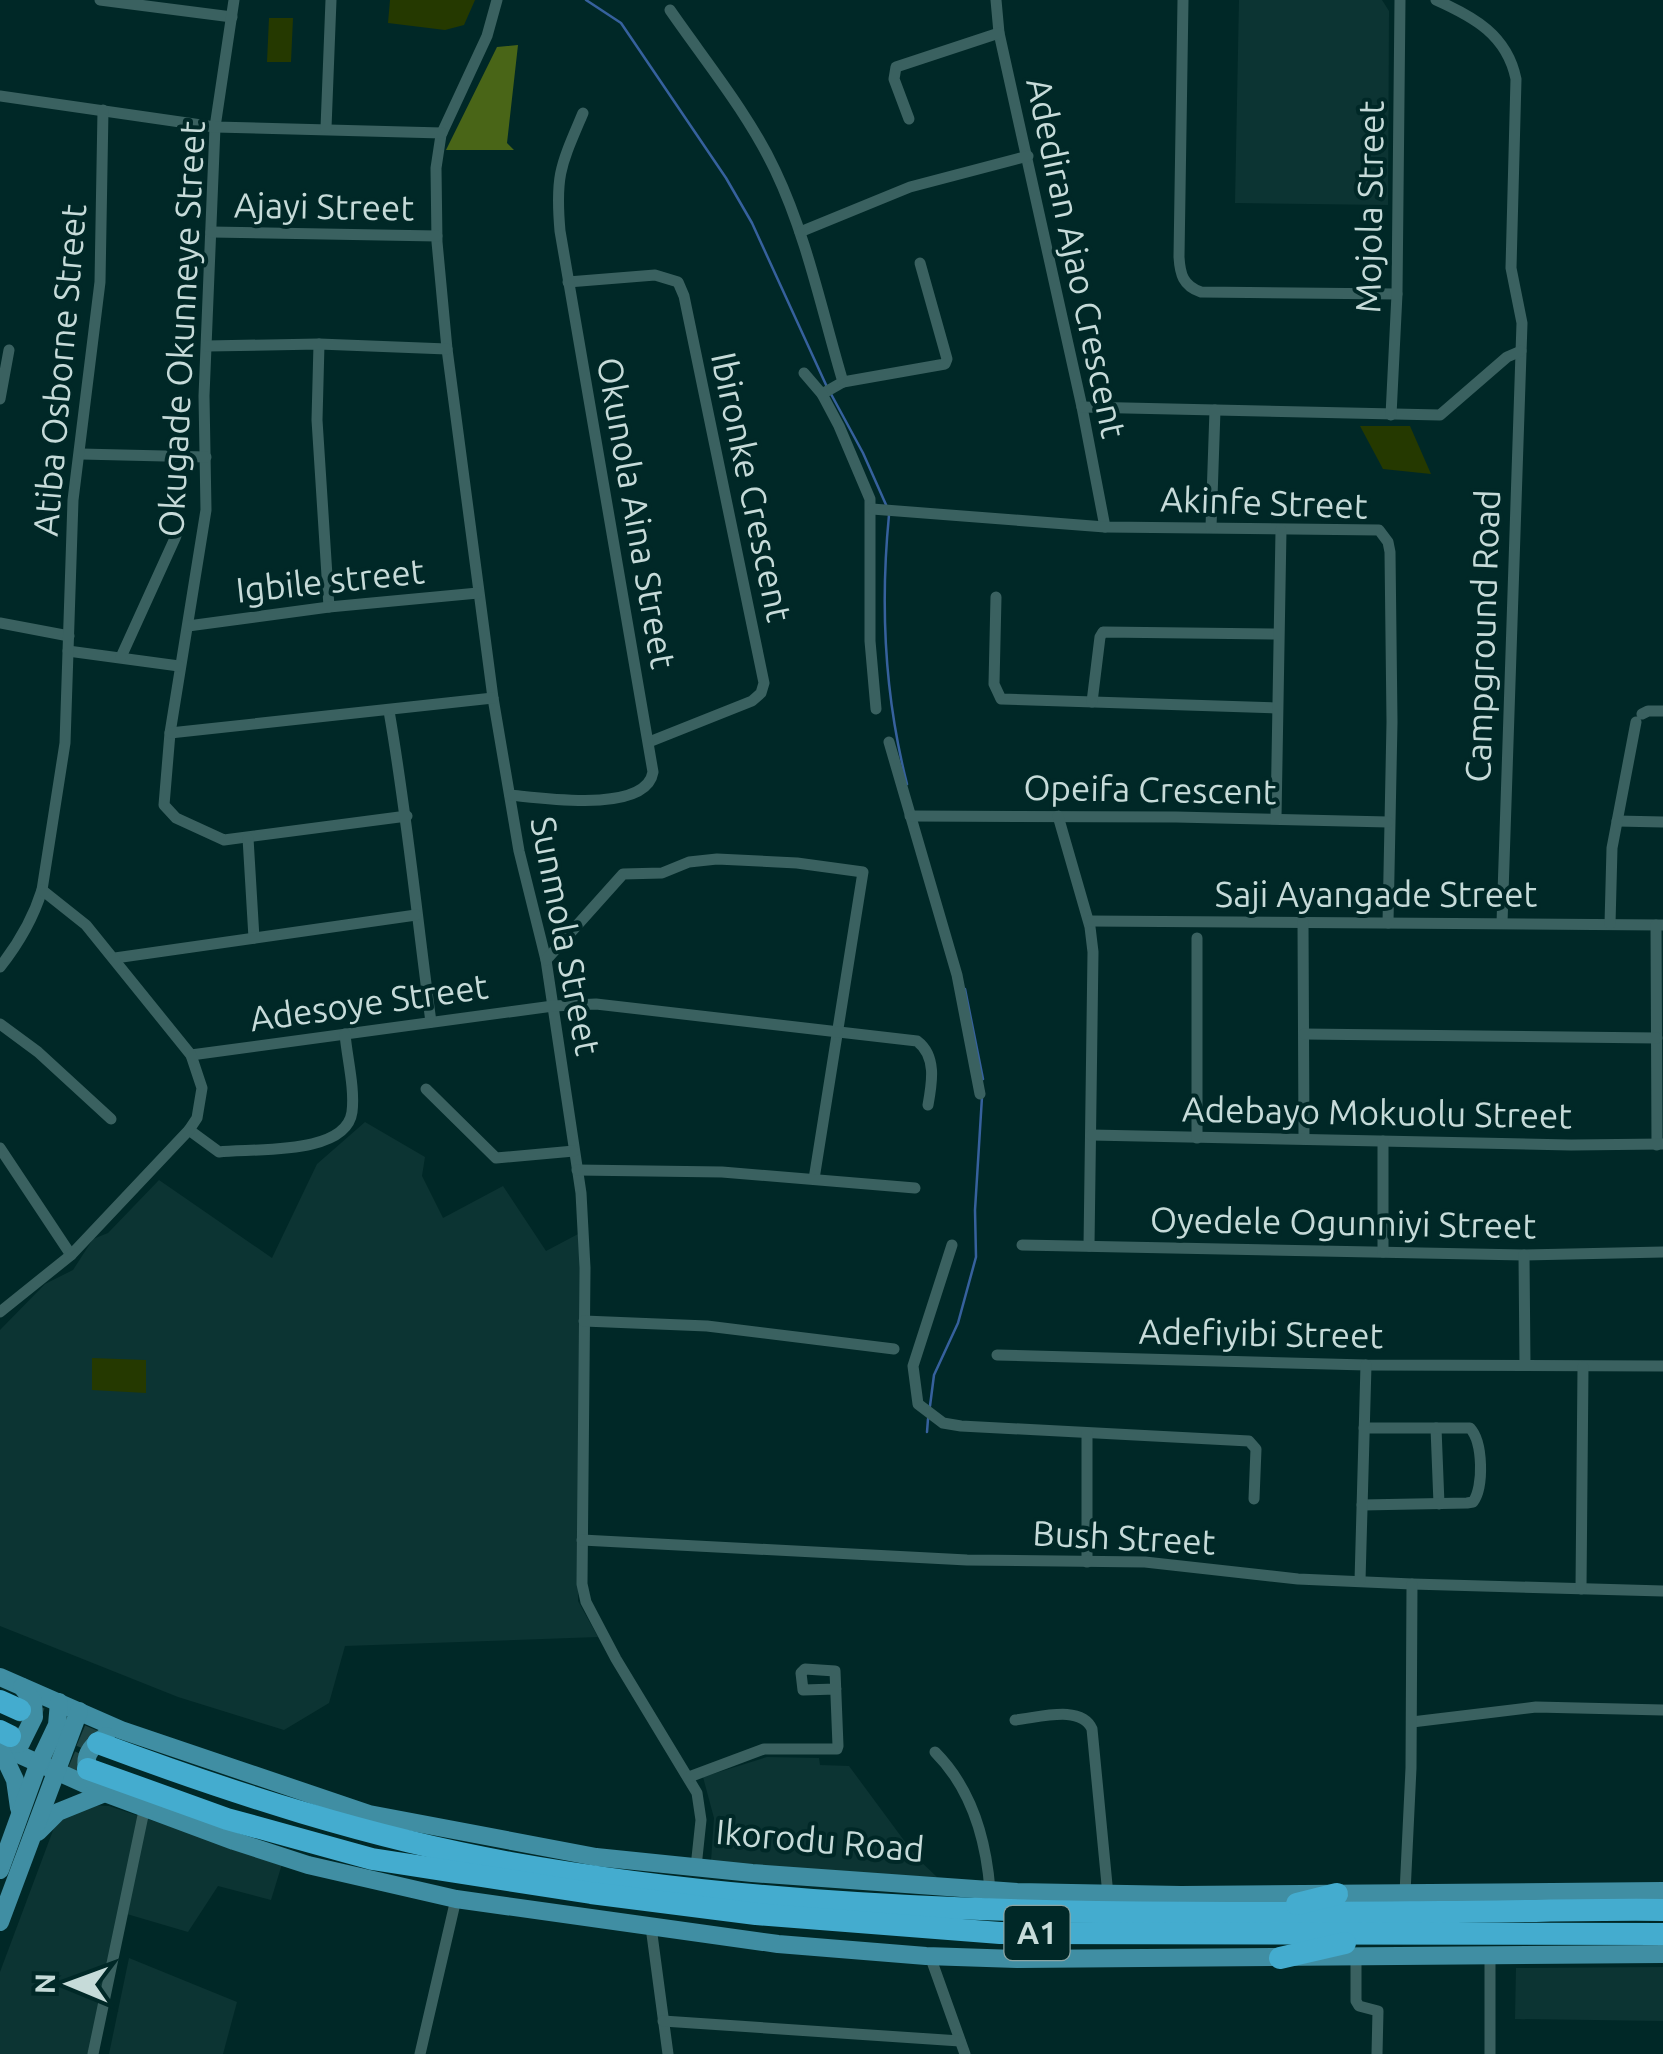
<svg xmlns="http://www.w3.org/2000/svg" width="1663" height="2054" font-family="Ubuntu,sans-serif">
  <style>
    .built { fill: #0c3433 }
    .green { fill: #253900 }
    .forest { fill: #496517 }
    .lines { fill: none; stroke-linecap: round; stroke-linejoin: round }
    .stream { stroke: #36619d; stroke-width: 2.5 }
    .highway-tunnel { stroke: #1e4342; stroke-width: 22; stroke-dasharray: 22 11; stroke-linecap: butt }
    .street { stroke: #3a6160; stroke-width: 11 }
    .primary { stroke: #408ea3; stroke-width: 18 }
    .highway { stroke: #44accf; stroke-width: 22 }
    .labels { text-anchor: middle; stroke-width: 8; stroke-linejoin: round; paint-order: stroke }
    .shield { fill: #002827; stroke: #8ba5a4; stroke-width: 2.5 }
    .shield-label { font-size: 32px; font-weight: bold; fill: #c6dbd9 }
    .street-label { font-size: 35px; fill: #c6dbd9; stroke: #002827 }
  </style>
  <rect width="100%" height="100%" fill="#002827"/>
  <g class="built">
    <polygon points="1239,0 1382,0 1389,11 1388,205 1235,203"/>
    <polygon points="365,1122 425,1157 422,1176 443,1218 503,1186 546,1251 580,1233 578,1601 598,1637 345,1646 329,1703 284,1730 178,1697 0,1626 0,1330 45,1284 73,1270 93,1239 108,1233 159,1180 272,1258 317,1164"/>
    <polygon points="767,1757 819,1758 820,1765 849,1766 917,1858 937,1877 837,1873 711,1861 714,1818 703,1777"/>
    <polygon points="90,1805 109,1806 282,1864 271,1900 218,1886 188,1932 120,1912 88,2054 0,2054 0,1972 55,1825 66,1815"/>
    <polygon points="129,1958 237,2002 223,2054 109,2054"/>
    <polygon points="1663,1967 1663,2021 1515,2019 1516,1968"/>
  </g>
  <g class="green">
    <polygon points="390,0 475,0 464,25 445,30 388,23"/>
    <polygon points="269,18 293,18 291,62 267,62"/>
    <polygon points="1360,426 1410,426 1431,474 1383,469"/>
    <polygon points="92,1358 146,1360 146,1393 92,1390"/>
  </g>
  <polygon class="forest" points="518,45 507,143 514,150 446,150 497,47"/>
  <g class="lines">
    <g class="stream">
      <polyline points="586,0 621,23 726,178 752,223 827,387"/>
      <polyline points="831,394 863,453 887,507"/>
      <path d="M889 515C880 607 884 694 907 784"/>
      <polyline points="965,989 983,1079"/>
      <polyline points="930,1406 934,1375 958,1323 976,1257 975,1210 982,1097"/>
      <polyline points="927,1432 928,1419"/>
    </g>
    <g class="highway-tunnel">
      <polyline points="20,1710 98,1743"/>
      <polyline points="10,1736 88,1769"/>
    </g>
    <g class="street">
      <polyline points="100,0 232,17"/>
      <polyline points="234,0 215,127 204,396 206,510 170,733 164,805 176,818 224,840 407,816"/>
      <polyline points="497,0 487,36 441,135 436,168 437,242 447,349 493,698 519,851 546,960 581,1193 585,1268 582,1584 586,1602 616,1659 697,1793 701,1820 696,1867"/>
      <polyline points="996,0 999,33 1082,407 1105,527"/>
      <path d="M1183 0 1179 257C1180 274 1183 286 1201 292L1397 294"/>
      <path d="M1436 0C1474 17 1507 35 1516 79L1511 268 1522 323 1502 923"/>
      <path d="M670 10C706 62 748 113 775 170 807 237 822 312 843 382L822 394"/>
      <polyline points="0,96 215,127 442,133"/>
      <polyline points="909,119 894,79 896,67 999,33"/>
      <polyline points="326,128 331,0"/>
      <polyline points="211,232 437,236"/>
      <polyline points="800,232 910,187 1028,156"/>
      <polyline points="568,282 655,275 678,282 684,296 764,683 761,693 752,701 649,742"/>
      <polyline points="319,344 317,420 329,607"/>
      <polyline points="207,346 319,344 447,349"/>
      <polyline points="804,373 822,394 839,426 870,499 870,641 876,709"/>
      <polyline points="843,382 945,364 947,359 920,263"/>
      <polyline points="0,399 9,350"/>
      <polyline points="1082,407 1440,415 1507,357 1521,351"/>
      <polyline points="1391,415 1397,294 1400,0"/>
      <polyline points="81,454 206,457"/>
      <polyline points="872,509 1105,527 1379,530 1388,542 1390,552 1392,722 1388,923"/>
      <polyline points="1211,527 1215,410"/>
      <polyline points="996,597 994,684 1001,699 1277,708"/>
      <polyline points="0,623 69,636"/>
      <polyline points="188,626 329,607 478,593"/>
      <polyline points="68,651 179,666"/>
      <polyline points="121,657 176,536"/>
      <polyline points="1092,702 1100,637 1103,632 1278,634"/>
      <path d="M389 711C407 814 417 918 431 1022"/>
      <polyline points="1642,714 1648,711 1663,711"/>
      <polyline points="170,733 493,698"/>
      <polyline points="889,742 957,975 980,1094"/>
      <path d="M510 795C542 798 646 814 653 772L560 231C555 174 561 165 583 113"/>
      <polyline points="910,816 1176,817 1388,822"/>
      <polyline points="1058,816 1090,927 1093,952 1089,1246"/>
      <polyline points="1276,818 1281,530"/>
      <polyline points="1617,821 1663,822"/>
      <polyline points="248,838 254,938"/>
      <polyline points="1089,921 1663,925"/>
      <polyline points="1303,922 1304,1139"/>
      <polyline points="1610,924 1612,848 1636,722"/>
      <polyline points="1656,925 1657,1145"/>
      <polyline points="115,958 416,915"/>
      <polyline points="546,960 623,874 662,873 689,862 717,859 797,863 863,872 814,1179"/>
      <path d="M0 967C19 943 33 919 42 890L65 743 73 500 100 282 103 110"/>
      <polyline points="0,1024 38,1052 111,1119"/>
      <polyline points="1304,1034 1657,1038"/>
      <path d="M191 1055 553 1006 596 1004 917 1041C937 1056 932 1083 928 1105"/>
      <polyline points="426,1089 496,1158 574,1151"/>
      <path d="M189 1130 219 1152C252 1148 346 1156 352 1112 355 1088 347 1058 345 1034"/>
      <polyline points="1091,1135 1571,1145 1663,1144"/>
      <polyline points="1197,1138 1197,938"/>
      <polyline points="0,1148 71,1255"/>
      <polyline points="577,1170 722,1172 915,1188"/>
      <polyline points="952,1245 913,1366 918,1404 943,1423 961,1426 1249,1441 1256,1449 1254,1499"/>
      <polyline points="1022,1245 1524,1255 1663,1252"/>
      <polyline points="1383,1252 1383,1141"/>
      <polyline points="1524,1255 1525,1365"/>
      <polyline points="0,1312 71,1255 189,1130 197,1118 202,1088 191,1055 86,925 42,890"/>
      <polyline points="584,1321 707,1326 894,1349"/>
      <polyline points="997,1355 1366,1365 1663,1366"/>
      <polyline points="1436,1428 1439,1504"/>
      <polyline points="1087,1434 1087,1562"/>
      <path d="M1362 1505 1467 1503 1473 1502C1484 1487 1483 1442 1470 1428H1364"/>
      <polyline points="582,1540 967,1560 1145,1562 1298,1579 1412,1584 1663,1591"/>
      <polyline points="1360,1581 1366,1365"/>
      <polyline points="1581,1589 1583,1367"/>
      <path d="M1015 1720C1038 1718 1081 1704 1092 1729L1108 1895"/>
      <polyline points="1412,1722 1536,1707 1663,1710"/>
      <path d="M935 1752C971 1788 986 1839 990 1890"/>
      <polyline points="689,1777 764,1749 837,1749 838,1746 835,1671 805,1669 801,1673 803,1690 836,1689"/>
      <polyline points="1405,1893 1411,1768 1412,1584"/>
      <polyline points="651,1927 668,2054"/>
      <polyline points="930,1956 965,2054"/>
      <polyline points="1356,1957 1356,2001 1359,2006 1378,2011 1377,2054"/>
      <polyline points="663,2021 960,2041"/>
      <polyline points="93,2054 145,1806"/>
      <polyline points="420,2054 456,1899"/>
      <polyline points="1490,2054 1490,1957"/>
    </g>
    <g class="primary">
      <polyline points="0,1677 121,1730 369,1814 596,1857 752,1873 1017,1892 1181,1895 1663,1891"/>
      <polyline points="0,1746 105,1793 234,1841 308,1865 456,1899 778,1944 926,1956 1017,1959 1663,1954"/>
      <polyline points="0,1746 21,1743 34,1717 33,1701 22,1687"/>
      <polyline points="0,1748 15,1780 19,1808"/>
      <path d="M38 1832 58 1812 105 1793C82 1774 78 1753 106 1736"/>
      <polyline points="0,1870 38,1765 57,1725 59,1702"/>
      <polyline points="0,1922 79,1711"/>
    </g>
    <g class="highway">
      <polyline points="0,1701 20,1710"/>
      <polyline points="0,1731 10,1736"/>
      <path d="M98 1743C232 1793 370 1838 511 1863 817 1918 1130 1914 1440 1912 1514 1912 1589 1909 1663 1910"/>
      <polyline points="88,1769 227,1819 372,1859 591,1893 756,1914 1000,1933 1663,1934"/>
      <polyline points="1297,1904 1337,1894"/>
      <polyline points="1280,1958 1345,1943"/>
    </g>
  </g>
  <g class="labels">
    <rect class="shield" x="1004.5" y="1906" width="65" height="54" rx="8"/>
    <g class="shield-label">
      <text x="1037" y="1944">A1</text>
    </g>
    <g class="street-label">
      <text transform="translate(324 207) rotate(1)" y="12">Ajayi Street</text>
      <text transform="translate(1370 207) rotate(-89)" y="12">Mojola Street</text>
      <text transform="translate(1076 258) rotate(78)" y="12">Adediran Ajao Crescent</text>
      <text transform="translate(182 329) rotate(-87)" y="12">Okugade Okunneye Street</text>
      <text transform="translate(60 370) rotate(-85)" y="12">Atiba Osborne Street</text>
      <text transform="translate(751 487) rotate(78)" y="12">Ibironke Crescent</text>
      <text transform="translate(1264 503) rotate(2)" y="12">Akinfe Street</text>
      <text transform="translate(636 513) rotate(80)" y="12">Okunola Aina Street</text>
      <text transform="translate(330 581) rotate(-6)" y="12">Igbile street</text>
      <text transform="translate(1483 636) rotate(-88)" y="12">Campground Road</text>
      <text transform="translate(1150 790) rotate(1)" y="12">Opeifa Crescent</text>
      <text x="1376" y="907">Saji Ayangade Street</text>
      <text transform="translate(565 936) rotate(79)" y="12">Sunmola Street</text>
      <text transform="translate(369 1003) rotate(-8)" y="12">Adesoye Street</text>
      <text transform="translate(1377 1113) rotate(1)" y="12">Adebayo Mokuolu Street</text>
      <text transform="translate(1343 1223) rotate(1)" y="12">Oyedele Ogunniyi Street</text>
      <text transform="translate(1261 1334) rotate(1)" y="12">Adefiyibi Street</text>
      <text transform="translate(1124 1538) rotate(3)" y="12">Bush Street</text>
      <text transform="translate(820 1841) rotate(5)" y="12">Ikorodu Road</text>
    </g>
  </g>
  <g transform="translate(70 1984) rotate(271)" stroke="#002827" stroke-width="8" paint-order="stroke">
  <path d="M0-8L18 38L0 25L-18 38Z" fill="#c6dbd9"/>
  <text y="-15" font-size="28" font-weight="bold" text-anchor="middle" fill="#c6dbd9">N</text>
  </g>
</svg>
